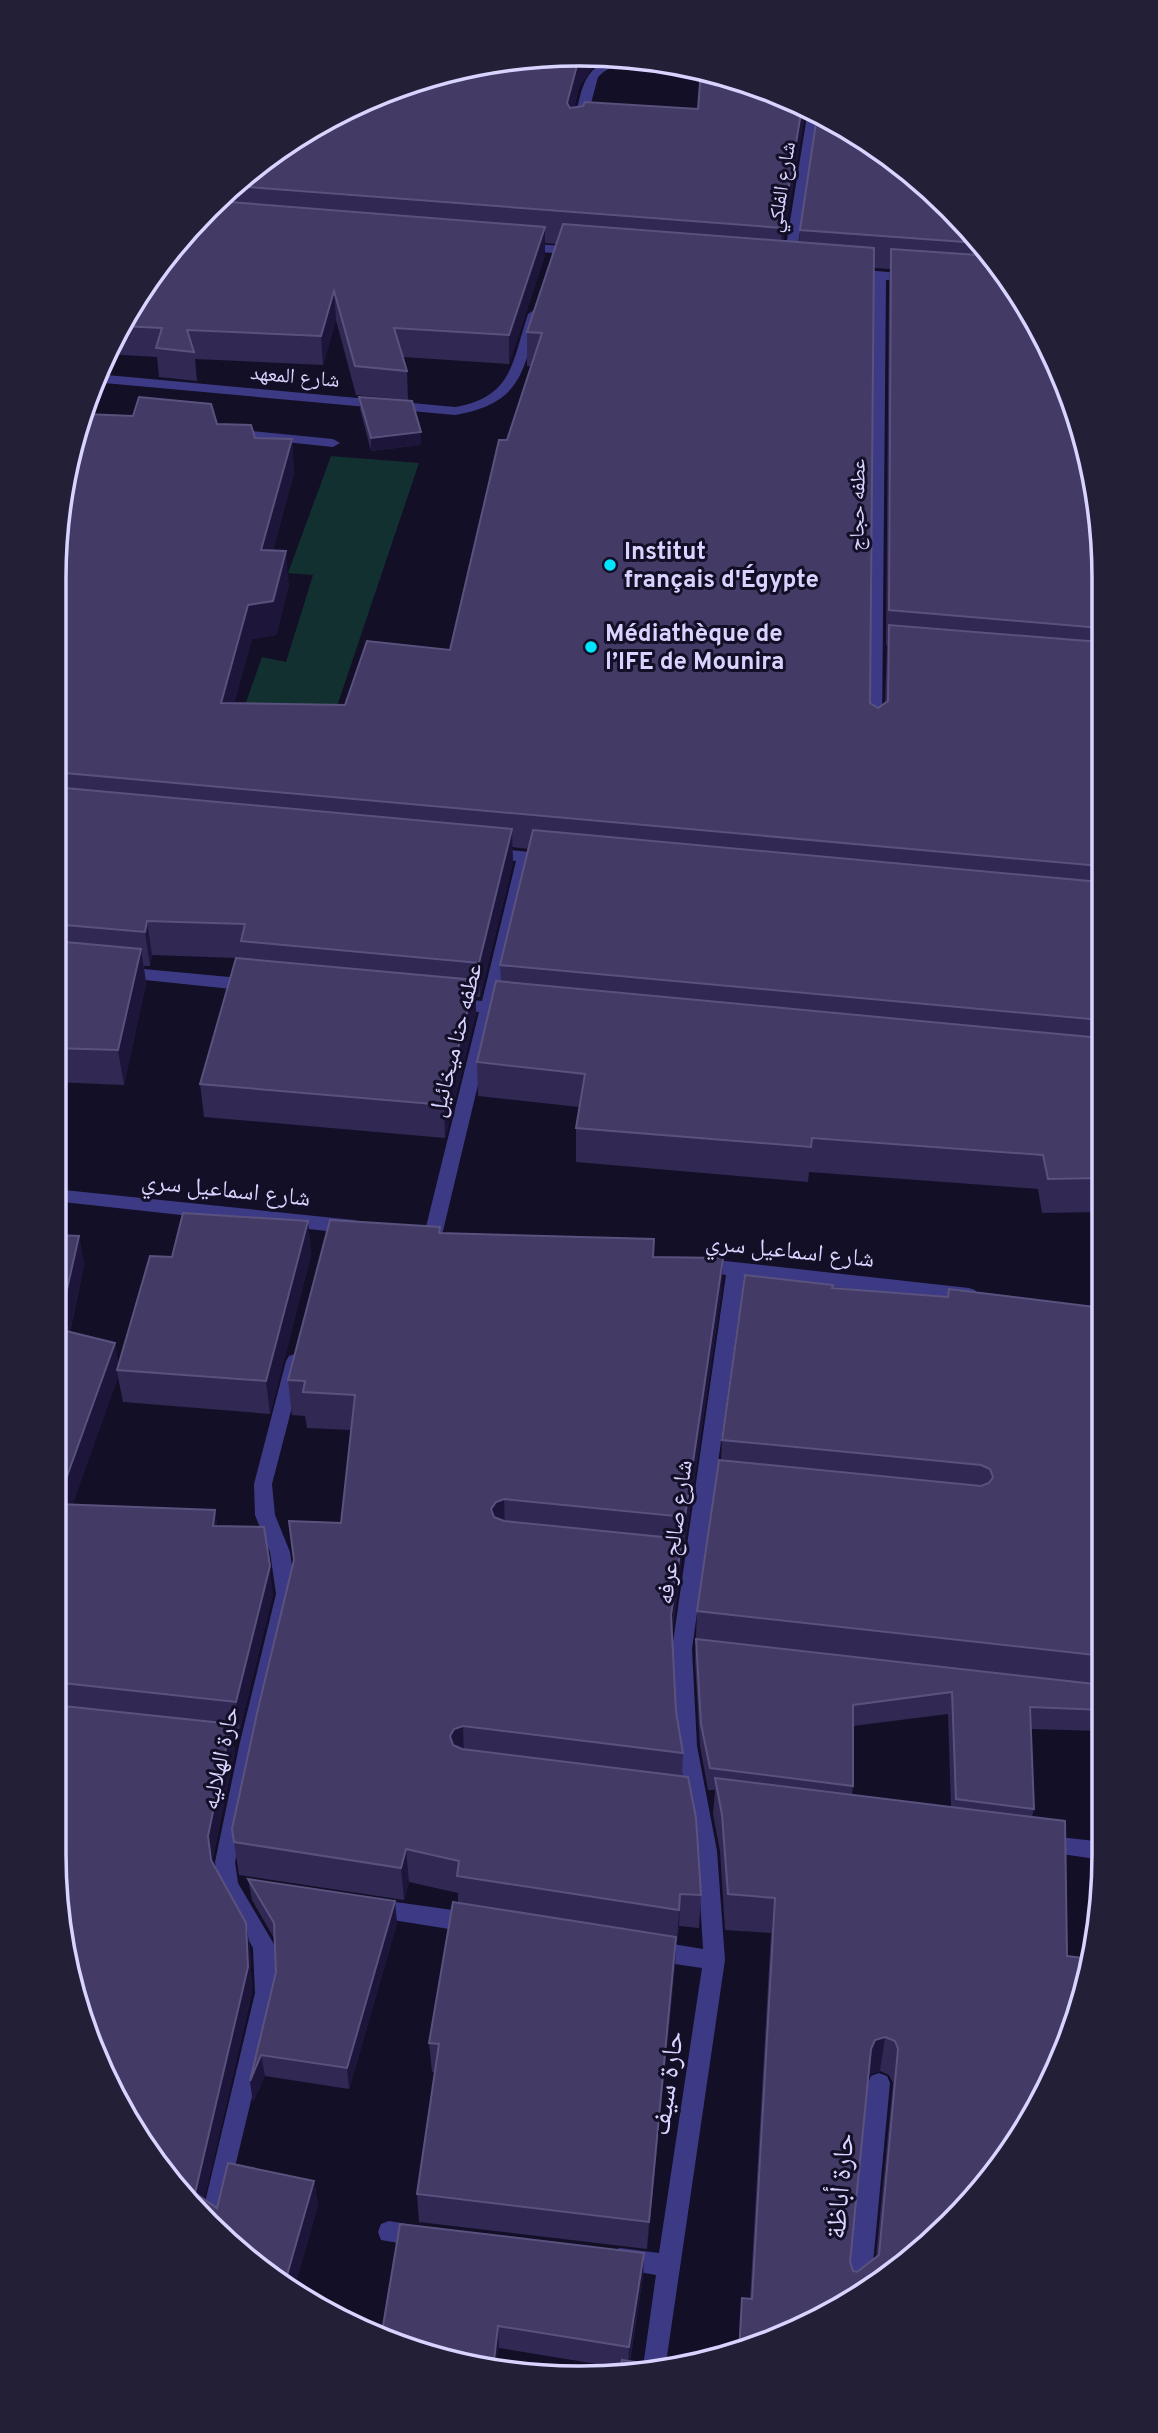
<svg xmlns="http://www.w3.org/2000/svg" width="1158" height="2433" font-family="Overpass,'Noto Naskh Arabic',sans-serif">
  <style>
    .green { fill: #12302f }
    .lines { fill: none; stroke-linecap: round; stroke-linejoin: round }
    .minor { fill: #3d3a85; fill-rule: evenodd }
    .wall { fill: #312854; fill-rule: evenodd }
    .shaded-wall { fill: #1d163a }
    .building { fill: #433a66; stroke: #5a527e; stroke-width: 2; fill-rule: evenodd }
    .poi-dot { fill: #00e5ff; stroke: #130f26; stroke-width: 2.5 }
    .labels { text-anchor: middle; stroke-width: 6; stroke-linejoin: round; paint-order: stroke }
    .far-street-label { font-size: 21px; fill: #d9d4ff; stroke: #130f26 }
    .poi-label { font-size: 24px; font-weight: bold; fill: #d9d4ff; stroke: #130f26; text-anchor: start }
    .street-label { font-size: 24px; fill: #d9d4ff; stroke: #130f26 }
    .near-street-label { font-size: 28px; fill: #d9d4ff; stroke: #130f26 }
    .rim { fill: none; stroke: #d9d4ff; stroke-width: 3.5 }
  </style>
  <rect width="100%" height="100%" fill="#130f26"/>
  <polygon class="green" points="331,456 419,463 332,721 243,711 262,657 286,662 313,575 288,573"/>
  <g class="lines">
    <g class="minor">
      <path d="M617 58 678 64 673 66C647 65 617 57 598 77L585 126 575 129 573 126C582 93 580 67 617 58Z"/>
      <polygon points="808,110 817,116 795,265 789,269 783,265"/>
      <polygon points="293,140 295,142 277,180 267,183 265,180 280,149"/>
      <polygon points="521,243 577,247 583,251 577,255 517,250 517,244"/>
      <polygon points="853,269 912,274 918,278 912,282 886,280 882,730 875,735 868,730 874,279 849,276 847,273"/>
      <path d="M534 310 540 314C522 372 523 403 455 415L93 382 96 374 455 407C513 397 512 362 528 314Z"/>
      <polygon points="232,429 333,439 340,443 333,447 227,436 227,430"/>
      <polygon points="490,848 549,854 557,859 549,864 531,862 498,1003 518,1006 520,1010 512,1016 495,1014 442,1235 439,1240 427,1240 424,1235 479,1012 453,1010 445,1004 453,998 482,1001 516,861 484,857 482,853"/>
      <polygon points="122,967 251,979 259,985 251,991 116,977 114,973"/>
      <polygon points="54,1189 354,1220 360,1222 363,1227 360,1232 354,1234 54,1201"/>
      <polygon points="698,1258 969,1288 975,1290 978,1295 975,1300 969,1302 744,1277 692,1649 697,1746 717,1851 725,1960 665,2370 642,2374 656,2275 612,2267 609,2259 612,2251 620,2248 659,2253 702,1968 654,1961 646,1958 643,1951 646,1944 654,1941 703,1949 697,1851 677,1746 672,1649 726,1275 692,1270 689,1265 692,1260"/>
      <polygon points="295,1354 301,1356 304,1361 272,1484 275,1515 290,1552 296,1594 260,1742 235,1862 238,1883 275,1946 277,1993 220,2229 202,2215 255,1993 253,1948 218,1885 215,1862 240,1742 276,1594 270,1552 255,1515 254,1484 286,1361 289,1356"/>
      <polygon points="1041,1835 1104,1842 1103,1860 1034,1850 1031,1844 1034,1838"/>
      <polygon points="374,1899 474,1913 481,1916 485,1923 481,1930 474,1933 374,1917 367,1915 363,1908 367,1901"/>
      <polygon points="879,2073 887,2076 890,2083 871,2284 852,2300 847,2291 868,2083 871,2076"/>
      <polygon points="389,2221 430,2228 433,2236 430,2244 422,2247 381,2240 378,2232 381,2224"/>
    </g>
  </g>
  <g class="wall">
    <path d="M579 54 602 57 601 62 592 68 579 87 574 108 698 109 779 94 806 109 783 241 799 242 800 230 898 162 995 259 1099 510 1102 1212 1042 1213 1038 1189 809 1172 808 1182 576 1162V1128L579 1107 478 1096 477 1062 501 982 500 965 528 849 512 847 513 863 480 997H475L476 1013 445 1138 204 1117 200 1084 236 958 152 955 150 966H144L146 983 124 1085 54 1082V579L217 424 255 438 292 439 294 473 273 550 289 585 276 635 252 639 234 703 345 705 450 650 507 440 531 366H527V332L556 244 545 243V255L509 364 403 357 407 371 408 400 356 395 336 320 323 365 195 359 197 381 159 377 157 357 107 354 142 288 225 202 224 195 267 159 281 161ZM874 268 890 269 889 282 886 645H887L885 703 878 708 870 703Z"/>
    <polygon points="359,397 421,445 371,451 360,409"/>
    <polygon points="308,1221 311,1255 270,1414 123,1402 118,1377 72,1505 215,1510 217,1526 273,1594 240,1729 231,1728 235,1751 212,1862 246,1923 250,1949 252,1993 204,2200 217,2208 314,2181 318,2205 294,2289 184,2200 54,1854 54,1235 79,1236 84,1265 70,1332 115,1343 118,1364 172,1257"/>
    <polygon points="441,1233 653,1257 723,1258 721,1294 684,1552 681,1552 680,1573 672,1633 676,1712 683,1753 682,1776 701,1895 699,1928 679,1926 677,1942 676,1942 675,1966 647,2249 419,2222 417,2194 435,2072 432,2072 429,2043 458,1903 458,1893 409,1882 404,1900 239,1875 232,1829 294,1562 289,1521 341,1523 351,1430 307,1428 305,1416 292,1415 288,1380"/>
    <path d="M832 1288 1102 1308 1103 1664 1098 1685H1103V1720L1101 1731 1031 1729 1034 1809 1032 1817 1067 1956 973 2200 747 2351 738 2353 742 2298 750 2299 771 1933 725 1930 720 1851 713 1814 715 1790H708L700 1746 695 1661 697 1611 721 1460 722 1440ZM948 1714 951 1807 852 1795 853 1786V1726ZM880 2071 889 2075 893 2083 876 2257 857 2272 853 2271 850 2262 868 2078 870 2074Z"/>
    <polygon points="248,1879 397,1923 349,2089 265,2076 253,2102 250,2081 276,1972 275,1940 252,1900"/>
    <polygon points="644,2253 643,2276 630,2361 621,2368 499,2348 383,2326"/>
  </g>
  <g class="shaded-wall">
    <polygon points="580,54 602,57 601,62 592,68 579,87 567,135 567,103"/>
    <polygon points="802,107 806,109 780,261 782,228"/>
    <polygon points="545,227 545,255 509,364 509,335"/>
    <polygon points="334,291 336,320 323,365 321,336"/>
    <polygon points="421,432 421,445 371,451 371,438"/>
    <polygon points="292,439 294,473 264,584 261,550"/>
    <polygon points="286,551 289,585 276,635 252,639 225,737 221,703 248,605"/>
    <polygon points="512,829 513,863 480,997 479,963"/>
    <polygon points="147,921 152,955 150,966 145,932"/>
    <polygon points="141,949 146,983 124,1085 118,1050"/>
    <polygon points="475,980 476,1013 445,1138 444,1105"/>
    <polygon points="308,1221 311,1255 270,1414 266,1381"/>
    <polygon points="79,1236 84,1265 64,1358 58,1329"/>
    <polygon points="723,1258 721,1294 684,1552 685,1517"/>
    <polygon points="115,1343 120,1370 117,1370 118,1377 63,1532 57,1504"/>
    <polygon points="504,1499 505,1534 497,1536 491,1509 496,1502"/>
    <polygon points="215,1510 219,1538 213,1526"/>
    <polygon points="682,1539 680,1573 669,1649 671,1615"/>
    <polygon points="270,1566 273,1594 240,1729 236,1702"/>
    <polygon points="231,1724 235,1751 212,1862 216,1886 208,1836"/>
    <polygon points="463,1726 464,1759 456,1763 450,1736 454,1729"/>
    <polygon points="406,1849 409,1882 404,1900 401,1868"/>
    <polygon points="680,1894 679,1926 677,1942"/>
    <polygon points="395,1901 397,1923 349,2089 347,2068"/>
    <polygon points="246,1923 250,1949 252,1993 201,2214 195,2193"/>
    <polygon points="676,1937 675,1966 647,2249 649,2222"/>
    <polygon points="885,2037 880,2071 870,2074 865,2083 871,2049 875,2040"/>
    <polygon points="261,2055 265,2076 253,2102 250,2081"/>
    <polygon points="314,2181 318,2205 294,2289 285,2282"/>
    <polygon points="644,2253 643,2276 628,2370 629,2347"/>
    <polygon points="498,2326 499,2348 496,2369 493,2369"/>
  </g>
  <g class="building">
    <polygon points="580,54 567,103 570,108 583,106 585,102 698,109 701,70 779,94 802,107 782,228 235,186 267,159 281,161 290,141 378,94 476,64"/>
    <polygon points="817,116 898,162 979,243 800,230"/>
    <polygon points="217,201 545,227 509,335 394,328 407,371 355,366 334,291 321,336 187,330 194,352 156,348 162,328 122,326 142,288 208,208 213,204 215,204"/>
    <polygon points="563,224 874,248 870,703 878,708 888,701 889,625 1100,642 1100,866 54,772 54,579 64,477 80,423 85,414 133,416 139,397 211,404 217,424 251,425 255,438 292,439 261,550 286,551 273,601 248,605 221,703 345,705 367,641 450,650 499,440 507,440 542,333 527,332"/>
    <polygon points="891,249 992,256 995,259 1064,378 1099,510 1100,628 889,610"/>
    <polygon points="359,397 412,401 421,432 371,438"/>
    <polygon points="54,787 512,829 479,963 241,941 245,924 147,921 145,932 54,924"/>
    <polygon points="533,830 1100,882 1101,1020 500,965"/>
    <polygon points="54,941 141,949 118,1050 54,1048"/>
    <polygon points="236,958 475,980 444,1105 200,1084"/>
    <polygon points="496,981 1101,1038 1101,1178 1048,1179 1043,1155 812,1138 811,1147 576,1128 585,1074 477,1062"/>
    <polygon points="183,1213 308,1221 266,1381 117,1370 150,1256 172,1257"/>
    <polygon points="330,1220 440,1227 439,1233 654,1239 653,1257 723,1258 685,1517 504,1499 496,1502 491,1509 494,1517 504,1521 682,1539 671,1615 676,1712 683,1753 463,1726 454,1729 450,1736 453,1745 462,1749 688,1777 696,1818 701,1895 680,1894 679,1910 457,1876 459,1861 406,1849 401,1868 234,1842 232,1829 258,1709 294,1560 289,1521 341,1523 355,1395 303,1392 305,1381 288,1380"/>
    <polygon points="54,1235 79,1236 58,1329 115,1343 57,1504 215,1510 213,1526 264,1527 270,1566 236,1702 54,1682"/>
    <polygon points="745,1275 833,1285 832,1288 948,1297 949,1289 1102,1308 1103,1656 697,1611 719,1460 981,1486 989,1483 993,1477 990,1469 981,1465 722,1440"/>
    <polygon points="696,1639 1103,1685 1103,1710 1030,1707 1034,1809 956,1799 952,1692 853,1705 853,1786 710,1768 701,1724"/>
    <polygon points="54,1705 231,1724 208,1836 211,1860 246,1923 248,1967 195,2193 217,2208 228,2163 314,2181 285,2282 184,2200 124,2116 82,2023 54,1854"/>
    <path d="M715 1778 1065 1821 1067 1956 1090 1959V1967L1064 2054 973 2200 841 2309 747 2351 739 2353 742 2298 752 2299 775 1898 728 1894 722 1815ZM885 2037 895 2041 898 2049 879 2255 857 2272 853 2271 850 2262 871 2049 875 2040Z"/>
    <polygon points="248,1879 395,1901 347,2068 261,2055 250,2081 276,1972 274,1923"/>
    <polygon points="453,1902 676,1937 649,2222 417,2194 439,2044 429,2043"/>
    <polygon points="400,2224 644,2253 629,2347 498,2326 493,2369 477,2369 352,2322 383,2326"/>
    <polygon points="622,2360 675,2368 648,2374 620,2373"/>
  </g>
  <g class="poi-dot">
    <circle cx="610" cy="565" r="7"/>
    <circle cx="591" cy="647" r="7"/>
  </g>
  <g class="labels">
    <g class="far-street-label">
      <text transform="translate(781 187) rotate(-81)" y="7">شارع الفلكي</text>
      <text transform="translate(295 376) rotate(5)" y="7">شارع المعهد</text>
      <text transform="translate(857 505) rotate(-89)" y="7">عطفه حجاج</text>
    </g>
    <g class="poi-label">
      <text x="624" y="559">Institut<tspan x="624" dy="28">français d'Égypte</tspan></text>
      <text x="605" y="641">Médiathèque de<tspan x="605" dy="28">l’IFE de Mounira</tspan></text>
    </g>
    <g class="street-label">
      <text transform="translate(455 1040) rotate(-76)" y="8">عطفه حنا ميخائيل</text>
      <text transform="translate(226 1189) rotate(6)" y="8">شارع اسماعيل سري</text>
      <text transform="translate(790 1250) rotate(6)" y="8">شارع اسماعيل سري</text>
      <text transform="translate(674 1532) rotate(-82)" y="8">شارع صالح عرفه</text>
      <text transform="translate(220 1758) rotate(-78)" y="8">حارة الهلاليه</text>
    </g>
    <g class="near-street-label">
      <text transform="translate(666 2083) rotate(-82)" y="10">حارة سيف</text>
      <text transform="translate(839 2186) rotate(-85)" y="10">حارة أباظة</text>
    </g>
  </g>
  <path d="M0 0H1158V2433H0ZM578 66H580A512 512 0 0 1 1092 578V1854A512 512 0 0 1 580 2366H578A512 512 0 0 1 66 1854V578A512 512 0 0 1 578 66Z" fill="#231f37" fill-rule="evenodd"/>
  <path class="rim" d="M578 66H580A512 512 0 0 1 1092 578V1854A512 512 0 0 1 580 2366H578A512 512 0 0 1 66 1854V578A512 512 0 0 1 578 66Z"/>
</svg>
